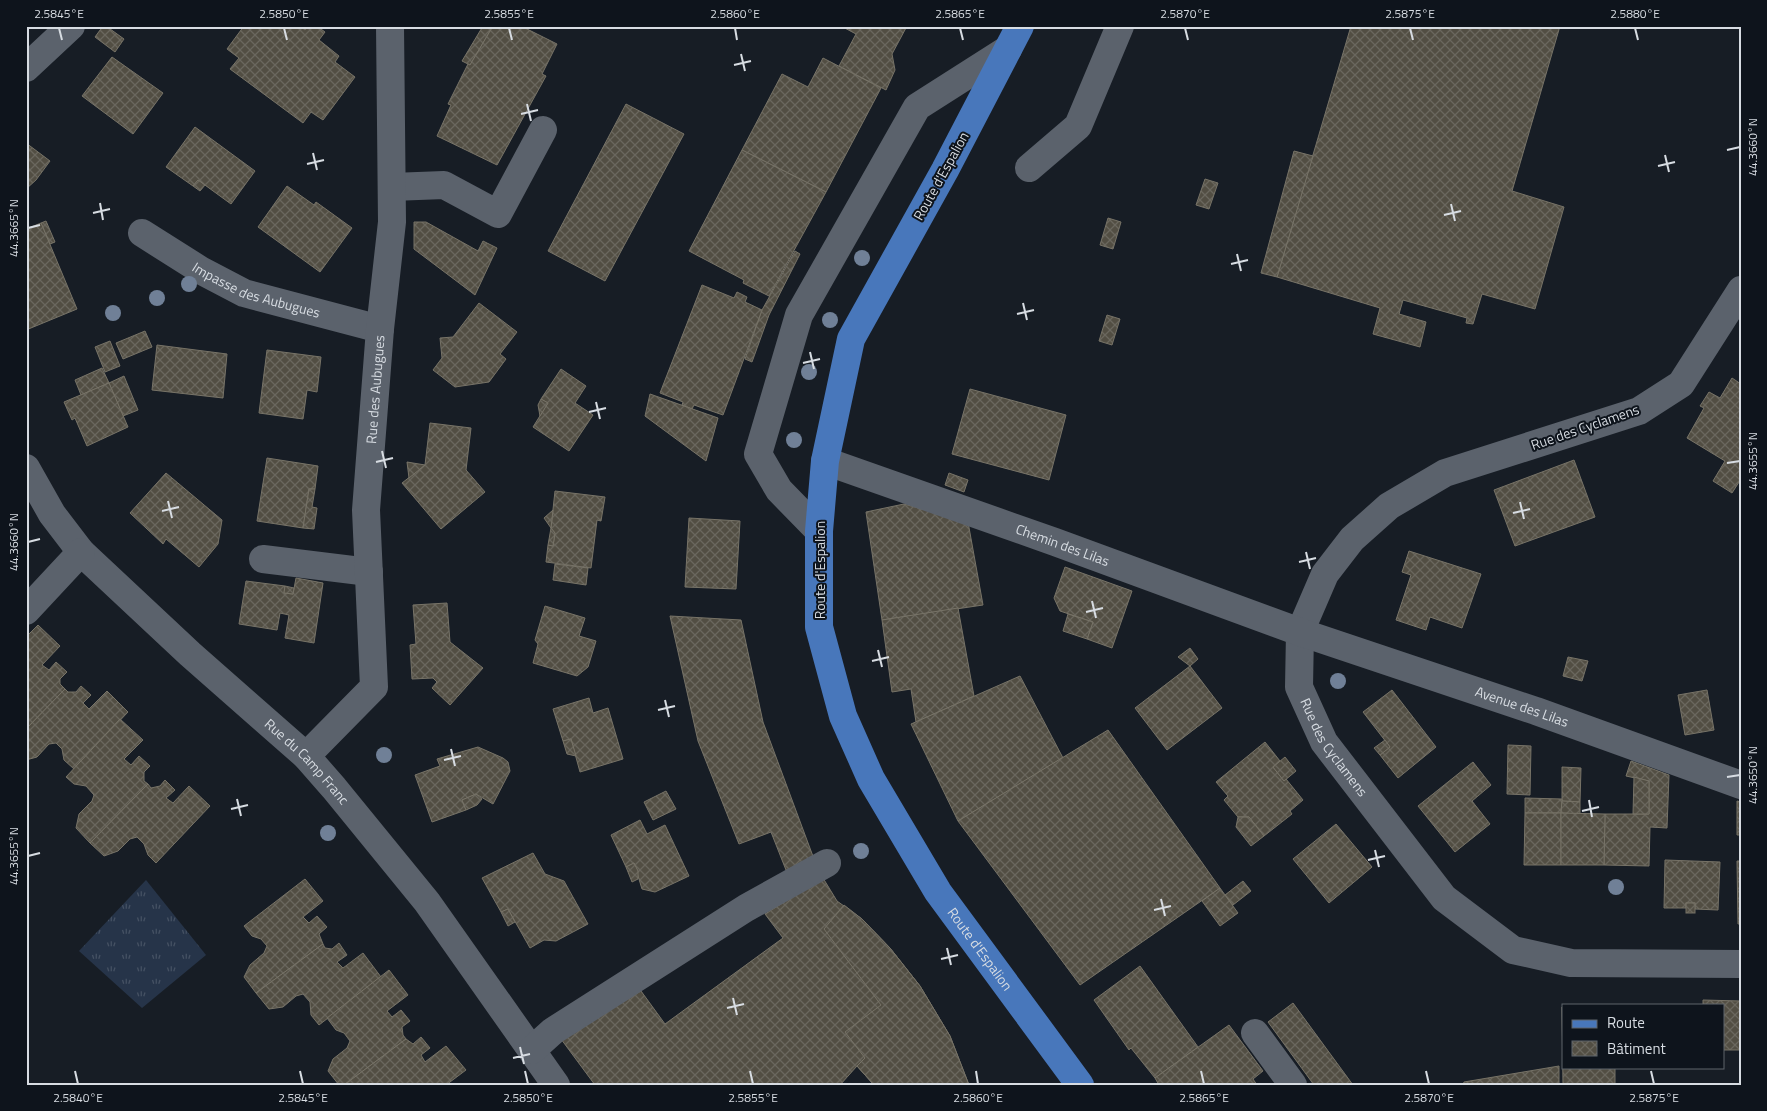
<svg xmlns="http://www.w3.org/2000/svg" width="1767" height="1111" font-family="'Titillium Web',sans-serif">
  <style>
    .grass { fill: url(#grass-tufts) }
    .building { fill: url(#building-cross-hatch); stroke: #777367 }
    .lines { fill: none; stroke-linecap: round; stroke-linejoin: round }
    .minor { stroke: #5b626c; stroke-width: 28 }
    .major { stroke: #4877bb; stroke-width: 28 }
    .tree { fill: #708097 }
    .ticks { fill: none; stroke: #d7dce2; stroke-width: 2 }
    .labels { text-anchor: middle; stroke-width: 4; stroke-linejoin: round; paint-order: stroke }
    .street-label { font-size: 14px; fill: #d7dce2; stroke: #0e141c }
    .neatline { fill: none; stroke: #d7dce2; stroke-width: 2 }
    .ticks-label { font-size: 12px; text-anchor: middle; fill: #d7dce2 }
  </style>
  <defs>
    <pattern id="grass-tufts" width="24" height="20" patternUnits="userSpaceOnUse" patternTransform="scale(1.25)"><rect width="24" height="20" fill="#263449"/><path d="M3 7l-1-3M5 7V3M7 7l1-3M15 17l-1-3M17 17v-4M19 17l1-3" fill="none" stroke="#455163"/></pattern>
    <pattern id="building-cross-hatch" width="8" height="8" patternUnits="userSpaceOnUse" patternTransform="scale(1.25)"><rect width="8" height="8" fill="#524e43"/><path d="M0 0l8 8M0 8l8-8" fill="none" stroke="#6a675e"/></pattern>
  </defs>
  <rect width="100%" height="100%" fill="#171d25"/>
  <polygon class="grass" points="146,880 206,955 142,1008 79,951"/>
  <g class="building">
    <polygon points="103,26 106,26 124,39 115,52 95,37"/>
    <polygon points="244,26 300,26 305,30 308,26 317,26 325,32 319,40 339,56 335,62 355,77 323,120 311,112 303,123 230,69 239,58 227,49"/>
    <polygon points="483,26 493,26 470,65 462,61"/>
    <polygon points="493,26 521,26 557,44 542,74 546,76 497,165 437,136 451,105 448,104 468,64 470,65"/>
    <polygon points="841,26 907,26 892,54 895,70 886,90 839,66 856,34"/>
    <polygon points="1351,26 1560,26 1512,191 1564,207 1535,309 1482,294 1473,324 1466,323 1467,318 1403,300 1399,314 1426,322 1420,347 1373,334 1380,308 1277,277"/>
    <polygon points="112,57 163,93 133,134 82,96"/>
    <polygon points="823,58 881,88 826,192 742,150 782,74 808,87"/>
    <polygon points="626,104 684,134 605,281 548,251"/>
    <polygon points="195,127 255,171 231,204 198,180 193,186 166,167"/>
    <polygon points="26,143 50,161 36,180 26,189"/>
    <polygon points="742,150 826,192 769,296 743,283 744,280 689,251"/>
    <polygon points="1294,151 1313,156 1277,277 1261,273"/>
    <polygon points="1205,179 1218,183 1209,209 1196,205"/>
    <polygon points="198,180 205,185 200,191 193,186"/>
    <polygon points="287,186 314,205 316,202 352,228 320,272 258,227"/>
    <polygon points="1108,218 1121,222 1113,249 1100,245"/>
    <polygon points="46,221 55,242 50,244 41,223"/>
    <polygon points="414,222 426,222 478,251 483,241 497,248 475,295 414,249"/>
    <polygon points="41,223 77,309 26,330 26,229"/>
    <polygon points="795,251 800,254 769,315 752,362 745,359 762,310"/>
    <polygon points="702,285 734,298 737,292 747,297 745,302 762,310 723,415 694,405 692,409 682,405 683,402 660,393"/>
    <polygon points="479,303 517,332 500,354 506,359 489,382 455,387 433,370 442,358 440,338 453,337"/>
    <polygon points="1107,315 1120,319 1112,345 1099,341"/>
    <polygon points="145,331 152,347 123,359 116,343"/>
    <polygon points="110,341 120,366 105,372 95,347"/>
    <polygon points="157,345 227,354 223,398 152,390"/>
    <polygon points="267,350 321,357 317,392 307,390 303,419 259,413"/>
    <polygon points="102,368 109,383 81,395 75,380"/>
    <polygon points="561,369 586,386 575,403 593,415 569,451 533,427 548,403 541,399"/>
    <polygon points="124,376 138,410 123,416 109,383"/>
    <polygon points="1732,378 1741,384 1741,479 1732,493 1713,481 1725,461 1687,438 1704,408 1700,406 1709,392 1720,398"/>
    <polygon points="109,383 128,427 87,446 75,418 72,420 64,402"/>
    <polygon points="970,389 1066,415 1049,480 952,454"/>
    <polygon points="650,394 718,418 706,461 645,416"/>
    <polygon points="541,399 548,403 540,416 538,405"/>
    <polygon points="430,423 471,428 466,470 485,492 441,529 402,483 425,465"/>
    <polygon points="267,458 318,466 315,489 309,489 303,528 257,521"/>
    <polygon points="1574,460 1595,517 1515,546 1494,490"/>
    <polygon points="407,462 425,465 409,478"/>
    <polygon points="166,473 222,520 218,544 199,567 166,539 163,544 130,513"/>
    <polygon points="949,473 968,480 964,492 945,485"/>
    <polygon points="309,489 315,489 312,507 317,508 314,529 303,528"/>
    <polygon points="555,491 605,497 601,521 597,520 591,568 546,562 548,545 553,546 555,533 551,528"/>
    <polygon points="904,504 968,522 983,605 882,620 866,512"/>
    <polygon points="553,510 551,528 544,518"/>
    <polygon points="689,518 740,521 736,589 685,587"/>
    <polygon points="551,528 555,533 553,546 548,545"/>
    <polygon points="1409,551 1481,574 1462,628 1430,617 1426,630 1396,620 1411,575 1402,572"/>
    <polygon points="555,564 588,568 586,585 553,580"/>
    <polygon points="1065,567 1132,591 1112,648 1087,639 1093,622 1060,611 1054,598"/>
    <polygon points="296,578 323,583 314,643 285,638 289,615 280,613 277,630 239,624 246,581 285,586 284,593 293,594"/>
    <polygon points="285,586 294,588 293,594 284,593"/>
    <polygon points="447,603 450,642 483,668 450,705 432,688 437,682 433,678 412,679 410,645 416,644 413,605"/>
    <polygon points="545,606 585,618 579,636 596,641 588,667 577,676 533,663 538,644 535,640"/>
    <polygon points="958,608 974,696 916,722 911,689 892,692 882,620"/>
    <polygon points="1068,614 1093,622 1087,639 1063,631"/>
    <polygon points="670,616 741,620 763,722 814,859 786,870 771,832 739,844 698,741"/>
    <polygon points="38,625 60,646 42,665 49,670 56,662 67,672 60,679 60,684 65,689 26,729 26,637"/>
    <polygon points="1190,648 1198,659 1190,666 1178,657"/>
    <polygon points="1568,657 1588,661 1582,681 1563,676"/>
    <polygon points="1190,666 1222,708 1167,750 1135,708"/>
    <polygon points="1020,676 1063,758 958,821 911,724"/>
    <polygon points="81,686 91,695 83,703 89,709 107,691 128,712 74,769 64,760 62,749 56,743 49,744 37,757 26,760 26,729 65,689 68,692 76,692"/>
    <polygon points="1392,690 1436,747 1398,778 1380,755 1390,747 1363,712"/>
    <polygon points="1707,690 1714,730 1685,735 1678,695"/>
    <polygon points="589,698 593,713 608,708 623,759 580,772 571,739 563,741 553,709"/>
    <polygon points="120,719 143,740 124,759 131,765 139,756 150,766 144,772 144,781 148,784 90,843 76,828 79,814 92,801 94,795 86,786 74,784 66,777"/>
    <polygon points="1108,730 1220,888 1080,985 958,821"/>
    <polygon points="571,739 576,756 567,754 563,741"/>
    <polygon points="1385,740 1390,747 1380,755 1374,748"/>
    <polygon points="1265,742 1280,761 1273,767 1284,781 1286,779 1303,800 1290,811 1292,814 1264,836 1249,817 1238,817 1224,800 1228,796 1216,782"/>
    <polygon points="1508,745 1531,746 1530,795 1507,794"/>
    <polygon points="478,747 503,758 508,762 510,771 493,804 476,794 462,800 466,810 432,822 415,775 440,766 437,759"/>
    <polygon points="1285,757 1296,771 1284,781 1273,767"/>
    <polygon points="1631,761 1669,775 1667,828 1650,827 1649,866 1604,865 1605,814 1649,814 1649,781 1626,776"/>
    <polygon points="1473,762 1491,785 1472,801 1490,824 1455,852 1418,806"/>
    <polygon points="1562,767 1581,768 1580,802 1562,801"/>
    <polygon points="1634,777 1649,781 1649,814 1633,814"/>
    <polygon points="165,780 175,790 166,798 173,803 189,786 210,806 156,863 148,855 144,844 137,837 130,839 118,851 104,856 90,843 148,784 151,788 160,786"/>
    <polygon points="666,791 676,809 653,820 644,802"/>
    <polygon points="476,794 482,799 477,805 466,810 462,800"/>
    <polygon points="1525,798 1562,799 1561,813 1525,813"/>
    <polygon points="1562,801 1580,802 1580,814 1561,813"/>
    <polygon points="1737,801 1741,802 1741,835 1737,835"/>
    <polygon points="1525,813 1561,813 1561,865 1524,865"/>
    <polygon points="1561,813 1605,814 1604,865 1561,865"/>
    <polygon points="1238,817 1249,817 1264,836 1251,846 1236,827"/>
    <polygon points="640,820 647,834 665,825 689,876 655,892 642,889 634,863 626,867 611,835"/>
    <polygon points="1336,824 1372,867 1329,903 1293,859"/>
    <polygon points="533,853 545,874 564,881 588,924 556,941 544,940 530,948 508,909 501,912 482,878"/>
    <polygon points="1665,860 1720,862 1718,910 1695,909 1695,903 1686,903 1686,908 1664,908"/>
    <polygon points="1737,861 1741,861 1741,924 1738,924"/>
    <polygon points="634,863 638,871 638,879 632,882 626,867"/>
    <polygon points="823,878 837,901 862,919 890,948 920,986 950,1036 969,1085 874,1085 857,1066 840,1085 595,1085 561,1039 641,991 665,1024 783,938 765,914"/>
    <polygon points="305,879 323,901 303,917 309,923 317,916 327,927 319,934 323,944 256,993 244,977 250,965 264,953 267,946 261,939 252,936 244,926"/>
    <polygon points="1243,881 1251,891 1233,905 1225,895"/>
    <polygon points="1220,888 1238,913 1220,926 1202,901"/>
    <rect x="1686" y="903" width="9" height="10"/>
    <polygon points="844,905 862,919 890,948 920,986 950,1036 969,1085 874,1085 857,1066 865,1058 845,1032 881,1005 824,929"/>
    <polygon points="508,909 515,922 508,926 501,912"/>
    <polygon points="339,943 347,955 337,962 343,968 363,953 381,977 319,1025 311,1015 310,1002 303,994 296,996 283,1007 269,1009 256,993 323,944 325,948 332,949"/>
    <polygon points="1140,966 1198,1047 1155,1078 1131,1048 1129,1050 1094,1000"/>
    <polygon points="389,970 408,995 387,1011 392,1017 401,1010 410,1021 402,1027 403,1035 406,1039 344,1085 339,1085 328,1071 333,1059 347,1048 350,1041 344,1033 336,1030 327,1018"/>
    <polygon points="1703,1000 1741,1001 1741,1050 1723,1050 1723,1005 1703,1005"/>
    <polygon points="1293,1003 1353,1085 1314,1085 1268,1022"/>
    <polygon points="1562,1007 1563,1067 1615,1067 1615,1085 1563,1085"/>
    <polygon points="1229,1025 1263,1071 1253,1079 1257,1085 1159,1085 1155,1078"/>
    <polygon points="421,1037 430,1048 421,1055 425,1062 446,1046 466,1070 446,1085 344,1085 406,1039 413,1044"/>
    <polygon points="1559,1066 1559,1085 1463,1085 1464,1082"/>
  </g>
  <g class="lines">
    <g class="minor">
      <polyline points="26,68 71,26"/>
      <polyline points="1029,168 1078,126 1120,26"/>
      <polyline points="392,187 444,185 498,214 543,130"/>
      <path id="s1" d="M142 233 202 271 244 293 380 329"/>
      <path id="s2" d="M1741 290 1681 384 1639 411 1445 473 1389 506 1352 539 1325 574 1300 632 1299 687 1324 742 1444 898 1513 950 1571 963 1741 964"/>
      <path id="s3" d="M825 461 1055 542 1300 632 1536 711 1741 785"/>
      <path id="s4" d="M26 468 52 514 81 552 190 654 306 756 334 788 427 902 556 1085"/>
      <polyline points="819,531 779,490 758,454 799,315 917,107 1008,49"/>
      <polyline points="263,559 369,572"/>
      <polyline points="26,611 81,552"/>
      <path id="s5" d="M306 756 374 687 366 510 380 329 392 222 390 26"/>
      <polyline points="1255,1033 1293,1085"/>
      <polyline points="532,1050 553,1031 746,908 827,863"/>
    </g>
    <path class="major" id="s6" d="M1020 26 945 170 851 339 825 461 819 531V627L843 716 871 779 938 892 1080 1085"/>
  </g>
  <g class="tree">
    <circle cx="862" cy="258" r="8"/>
    <circle cx="189" cy="284" r="8"/>
    <circle cx="157" cy="298" r="8"/>
    <circle cx="113" cy="313" r="8"/>
    <circle cx="830" cy="320" r="8"/>
    <circle cx="809" cy="372" r="8"/>
    <circle cx="794" cy="440" r="8"/>
    <circle cx="1338" cy="681" r="8"/>
    <circle cx="384" cy="755" r="8"/>
    <circle cx="328" cy="833" r="8"/>
    <circle cx="861" cy="851" r="8"/>
    <circle cx="1616" cy="887" r="8"/>
  </g>
  <path class="ticks" d="M59 28 62 40M284 28 287 40M509 28 512 40M735 28 737 40M960 28 963 40M1185 28 1188 40M1410 28 1413 40M1635 28 1638 40M741 54 745 71M734 65 751 61M527 104 531 121M521 114 538 110M1727 150 1740 147M313 153 317 170M1665 155 1669 172M307 164 324 160M1658 166 1675 162M100 203 103 220M1451 204 1455 221M93 213 110 209M1444 215 1461 211M28 228 40 225M1237 254 1241 271M1231 264 1248 260M1023 303 1027 320M1017 314 1034 310M810 352 814 369M803 363 820 359M596 402 600 419M589 412 606 408M382 451 386 468M376 462 393 458M1727 463 1740 461M168 501 172 518M1520 502 1524 519M162 511 179 507M1513 513 1530 509M28 542 40 539M1306 552 1310 569M1299 562 1316 558M1092 601 1096 618M1086 612 1103 608M878 650 882 667M872 661 889 657M665 700 669 717M658 710 675 706M451 749 455 766M444 760 461 756M1727 777 1740 775M237 799 241 816M1589 800 1592 817M231 809 248 805M1582 811 1599 807M1375 850 1379 867M28 856 40 853M1368 860 1385 856M1161 899 1165 916M1154 910 1171 906M947 948 951 965M941 959 958 955M733 998 737 1015M727 1008 744 1004M520 1047 524 1064M513 1058 530 1054M75 1071 78 1084M300 1071 303 1084M525 1071 528 1084M750 1071 753 1084M976 1071 978 1084M1201 1071 1204 1084M1426 1071 1429 1084M1651 1071 1654 1084"/>
  <g class="labels">
    <g class="street-label">
      <text transform="translate(941 176) rotate(-61)" y="5">Route d'Espalion</text>
      <text dy="5" stroke="none"><textPath href="#s1" startOffset="129">Impasse des Aubugues</textPath></text>
      <text dy="5" stroke="none"><textPath href="#s5" startOffset="395">Rue des Aubugues</textPath></text>
      <text transform="translate(1585 427) rotate(-19)" y="5">Rue des Cyclamens</text>
      <text dy="5" stroke="none"><textPath href="#s3" startOffset="252">Chemin des Lilas</textPath></text>
      <text transform="translate(820 570) rotate(-90)" y="5">Route d'Espalion</text>
      <text dy="5" stroke="none"><textPath href="#s3" startOffset="739">Avenue des Lilas</textPath></text>
      <text dy="5" stroke="none"><textPath href="#s2" startOffset="712">Rue des Cyclamens</textPath></text>
      <text dy="5" stroke="none"><textPath href="#s4" startOffset="409">Rue du Camp Franc</textPath></text>
      <text dy="5" stroke="none"><textPath href="#s6" startOffset="1010">Route d'Espalion</textPath></text>
    </g>
  </g>
  <rect width="1767" height="1111" fill="none" stroke="#0e141c" stroke-width="55"/>
  <rect x="1562" y="1004" width="162" height="65" fill="#0e141c" stroke="#5e646b"/>
  <rect x="1572" y="1020" width="25" height="8" fill="#4877bb" stroke="#5e646b"/>
  <text x="1607" y="1028" font-size="15" fill="#d7dce2">Route</text>
  <rect x="1572" y="1041" width="25" height="15" fill="url(#building-cross-hatch)" stroke="#5e646b"/>
  <text x="1607" y="1054" font-size="15" fill="#d7dce2">Bâtiment</text>
  <rect x="28" y="28" width="1712" height="1056" class="neatline"/>
  <g class="ticks-label">
    <text x="59" y="18">2.5845°E</text>
    <text x="284" y="18">2.5850°E</text>
    <text x="509" y="18">2.5855°E</text>
    <text x="735" y="18">2.5860°E</text>
    <text x="960" y="18">2.5865°E</text>
    <text x="1185" y="18">2.5870°E</text>
    <text x="1410" y="18">2.5875°E</text>
    <text x="1635" y="18">2.5880°E</text>
    <text transform="translate(1753 147) rotate(-90)" y="4">44.3660°N</text>
    <text transform="translate(14 228) rotate(-90)" y="4">44.3665°N</text>
    <text transform="translate(1753 461) rotate(-90)" y="4">44.3655°N</text>
    <text transform="translate(14 542) rotate(-90)" y="4">44.3660°N</text>
    <text transform="translate(1753 775) rotate(-90)" y="4">44.3650°N</text>
    <text transform="translate(14 856) rotate(-90)" y="4">44.3655°N</text>
    <text x="78" y="1102">2.5840°E</text>
    <text x="303" y="1102">2.5845°E</text>
    <text x="528" y="1102">2.5850°E</text>
    <text x="753" y="1102">2.5855°E</text>
    <text x="978" y="1102">2.5860°E</text>
    <text x="1204" y="1102">2.5865°E</text>
    <text x="1429" y="1102">2.5870°E</text>
    <text x="1654" y="1102">2.5875°E</text>
  </g>
</svg>
